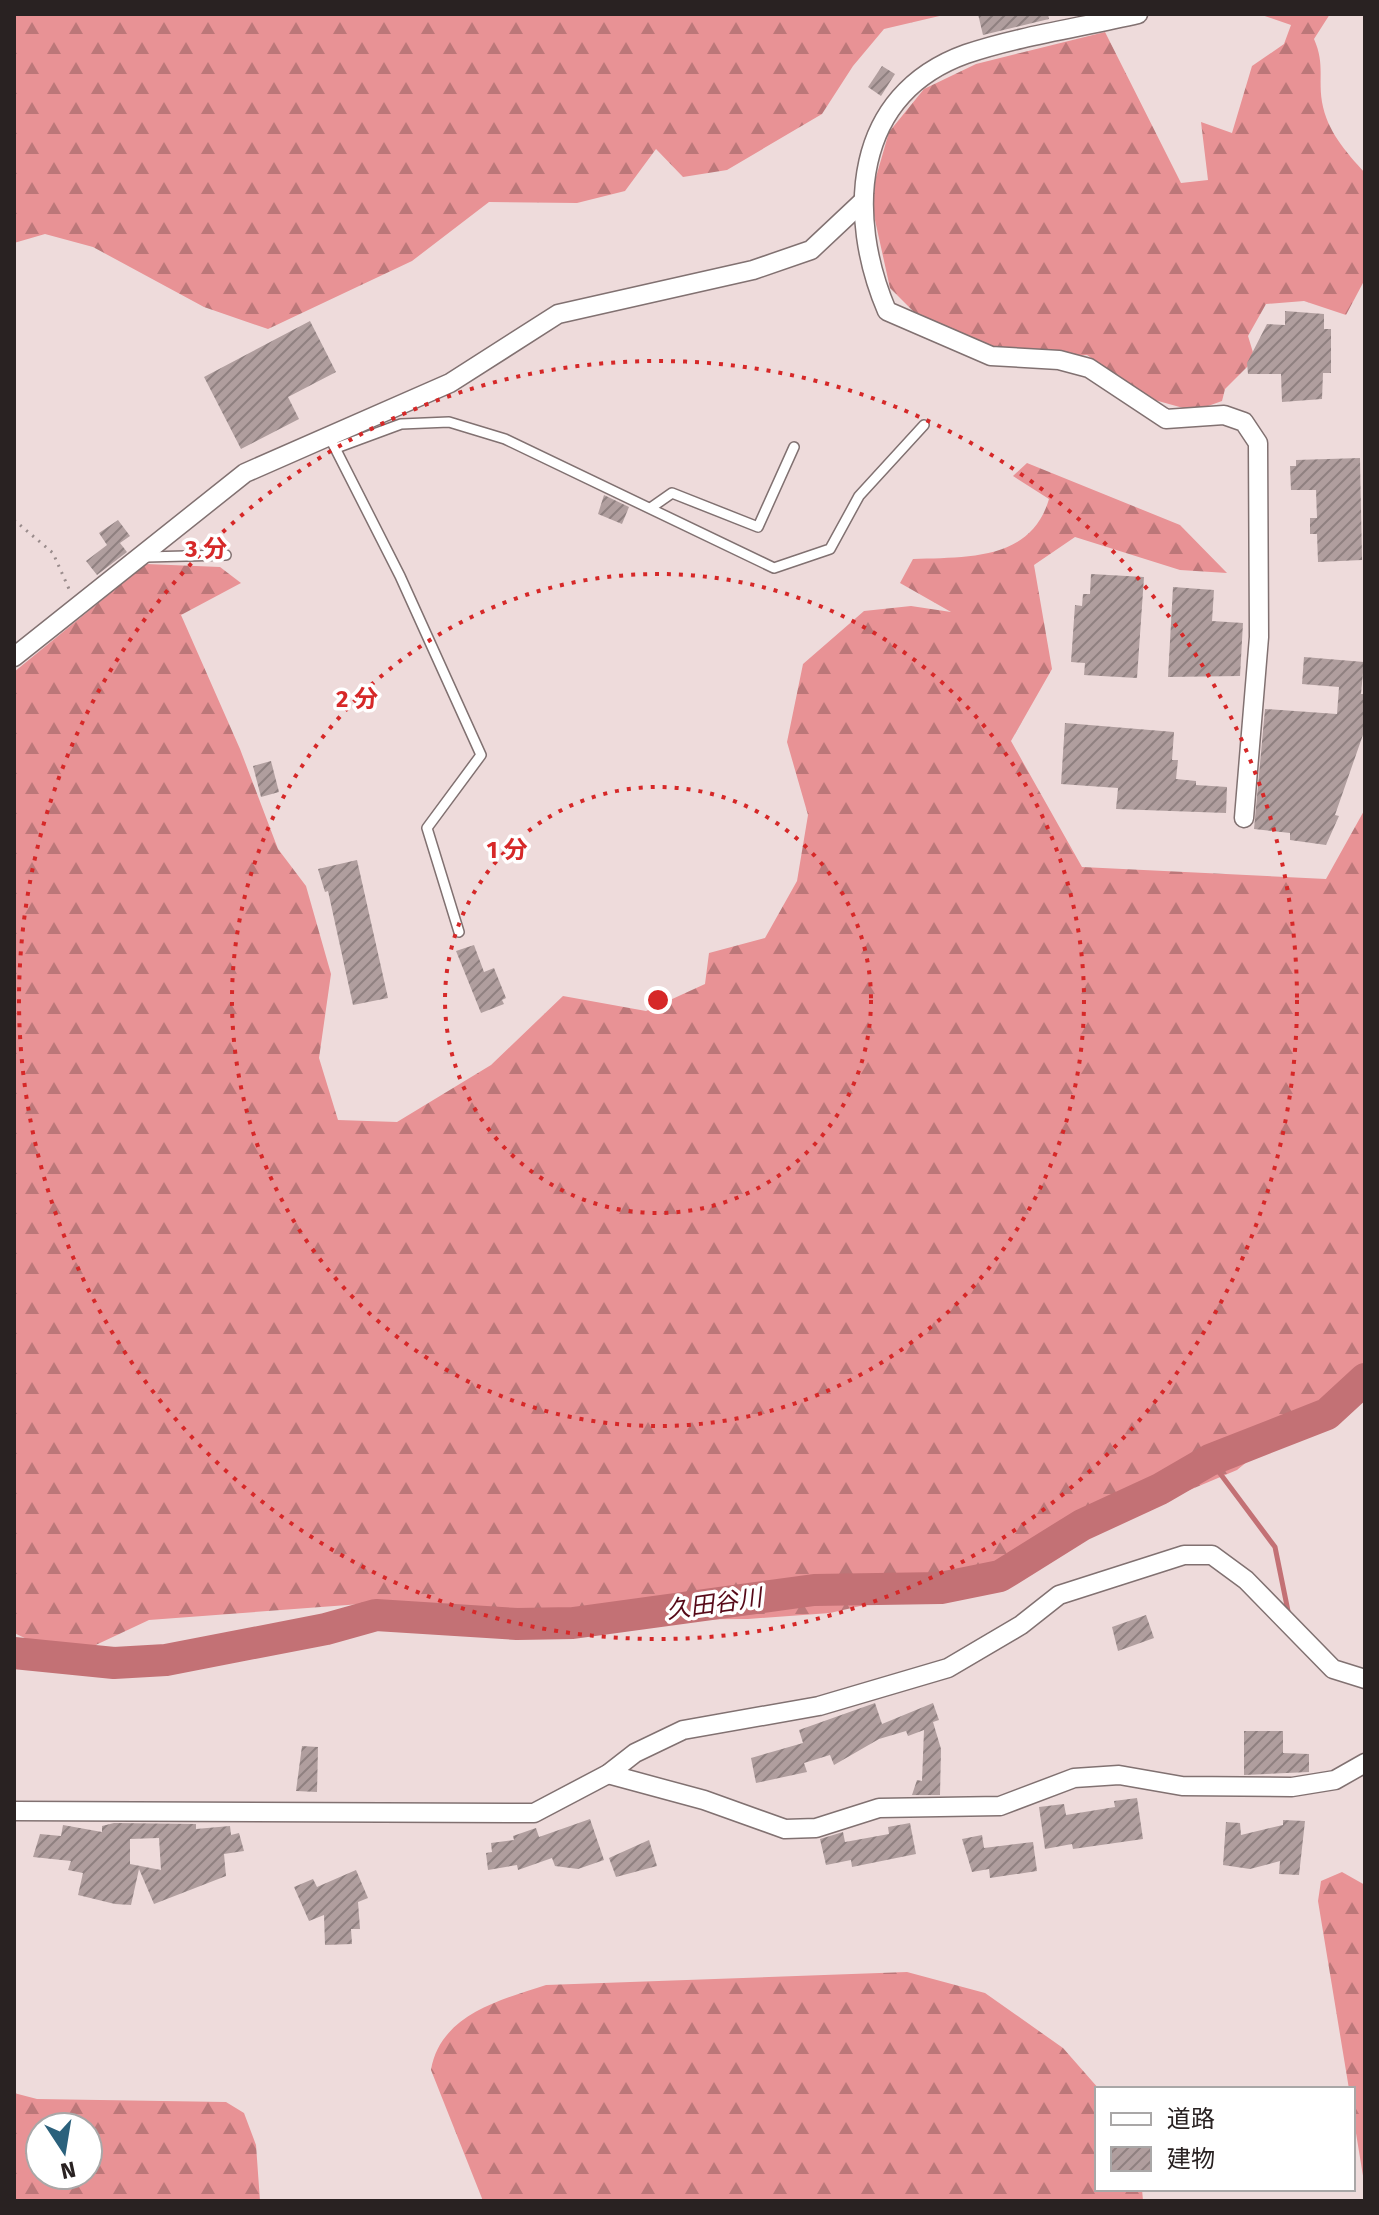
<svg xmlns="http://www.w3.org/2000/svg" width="1379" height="2215" font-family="'Fira Sans','Noto Sans JP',sans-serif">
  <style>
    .forest { fill: url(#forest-firs); fill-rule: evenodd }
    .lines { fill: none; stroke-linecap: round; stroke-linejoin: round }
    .stream { stroke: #c37175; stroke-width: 5 }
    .river { stroke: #c37175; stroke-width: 32 }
    .building { fill: url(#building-hatch); fill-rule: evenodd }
    .service-casing { stroke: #817171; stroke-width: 12 }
    .minor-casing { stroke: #817171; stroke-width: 21 }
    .path { stroke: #998b8b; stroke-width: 3; stroke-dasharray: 2 6; stroke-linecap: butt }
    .service { stroke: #fff; stroke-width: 9 }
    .minor { stroke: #fff; stroke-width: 18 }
    .ring { fill: none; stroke: #d62828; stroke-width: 4; stroke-dasharray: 4 8 }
    .labels { text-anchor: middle; stroke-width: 7; stroke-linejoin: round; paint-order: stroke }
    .water-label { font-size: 24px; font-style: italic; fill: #560918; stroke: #fff }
    .centre { fill: #d62828; stroke: #fff; stroke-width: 4 }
    .ring-label { font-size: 24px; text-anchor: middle; font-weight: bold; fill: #d62828; stroke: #fff; stroke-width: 7; stroke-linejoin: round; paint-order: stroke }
  </style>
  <defs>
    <pattern id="forest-firs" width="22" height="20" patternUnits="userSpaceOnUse" patternTransform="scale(2)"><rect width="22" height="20" fill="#e89295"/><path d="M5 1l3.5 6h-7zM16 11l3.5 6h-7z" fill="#bc7779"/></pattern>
    <pattern id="building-hatch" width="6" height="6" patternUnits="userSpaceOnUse" patternTransform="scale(2)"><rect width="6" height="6" fill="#b09e9e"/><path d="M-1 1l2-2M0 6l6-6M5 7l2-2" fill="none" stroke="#8f8080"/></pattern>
  </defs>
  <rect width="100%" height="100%" fill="#eedbdb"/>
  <g class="forest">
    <polygon points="14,14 948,14 884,29 853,66 822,114 727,170 683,177 656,149 625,191 577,203 489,202 412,261 268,329 204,307 93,247 45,234 14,243"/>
    <path d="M1259 14H1330L1314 39C1325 64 1318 77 1322 102 1327 131 1346 152 1365 173L1364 281 1346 315 1304 301 1266 304 1248 336 1255 359 1225 389 1222 401 1194 411 1151 399 1087 355 1039 358 986 347 917 315 890 288 873 211 872 191 889 132 924 89 976 64 1105 32 1181 183 1208 180 1201 122 1232 133 1252 66 1284 44 1291 25Z"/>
    <path d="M1027 463 1180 525 1227 573 1180 570 1075 537 1034 565 1052 669 1011 741 1082 867 1326 879 1365 809V1372L1336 1401 1293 1424 1237 1470 1135 1513 1099 1534 912 1594 830 1613 748 1619 611 1620 361 1604 149 1620 68 1658 14 1633V672L146 564 220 567 241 583 181 615 240 749 278 849 306 886 331 974 319 1058 338 1120 397 1122 491 1065 563 996 646 1011 705 984 709 953 765 938 797 881 808 815 787 742 803 664 864 611 911 606 951 612 900 583 913 559C967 557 1031 561 1049 499L1013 476Z"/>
    <polygon points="1342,1872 1365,1885 1365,2188 1353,2115 1353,2089 1349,2089 1318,1901 1321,1881"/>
    <path d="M907 1972 985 1993 1063 2048 1099 2089 1097 2189H1142L1143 2201H483L431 2070C440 2015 500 2000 546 1985Z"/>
    <path d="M14 2093 37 2099 226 2102 244 2113 256 2145 260 2201H14ZM88 2127V2175H40V2127Z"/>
  </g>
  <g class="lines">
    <polyline class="stream" points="1210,1460 1275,1547 1288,1611"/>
    <polyline class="river" points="14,1653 114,1663 166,1660 326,1629 376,1615 517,1624 573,1623 814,1590 941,1588 1000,1576 1082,1525 1160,1489 1210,1460 1327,1414 1365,1379"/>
  </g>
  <g class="building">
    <polygon points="978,14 1048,14 1049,19 983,35"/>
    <polygon points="882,66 895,74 881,96 868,87"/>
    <polygon points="1285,311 1324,314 1324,329 1331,329 1331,373 1323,373 1322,399 1282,402 1281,374 1248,374 1247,363 1267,324 1285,325"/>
    <polygon points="310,321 336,372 288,397 299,419 241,449 204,377"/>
    <polygon points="1360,458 1362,560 1318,562 1317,534 1310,534 1310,518 1317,518 1316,490 1291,490 1290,466 1296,466 1296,460"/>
    <polygon points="604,495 629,507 622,524 598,514"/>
    <polygon points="118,520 130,536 120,543 127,552 97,575 86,561 107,545 99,533"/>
    <polygon points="1091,574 1144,577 1137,678 1084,675 1085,663 1071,662 1075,605 1082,606 1083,594 1090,594"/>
    <polygon points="1173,587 1214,590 1212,621 1243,623 1240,676 1168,677"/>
    <polygon points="1304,657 1364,662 1361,694 1365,694 1365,729 1335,815 1339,816 1326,845 1290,840 1290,833 1254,829 1265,709 1337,714 1339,687 1302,684"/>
    <polygon points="1065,723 1174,732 1172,760 1178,760 1176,779 1196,781 1196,785 1227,787 1226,813 1116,809 1118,788 1061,784"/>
    <polygon points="271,761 279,792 261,797 253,766"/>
    <polygon points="357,860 388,998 353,1005 328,891 325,892 318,869"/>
    <polygon points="474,945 484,972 494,968 506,998 502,1000 504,1004 481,1013 456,951"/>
    <polygon points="1146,1615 1154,1638 1118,1651 1112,1627"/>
    <polygon points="875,1703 882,1724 933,1703 939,1720 933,1722 941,1749 940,1795 912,1795 917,1780 922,1781 924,1730 908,1736 906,1731 879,1739 834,1765 830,1755 804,1763 807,1772 756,1783 751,1758 803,1743 799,1730"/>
    <polygon points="1244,1731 1283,1731 1283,1753 1309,1754 1309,1772 1244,1775"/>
    <polygon points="302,1746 318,1747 317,1792 296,1791"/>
    <polygon points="1137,1798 1143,1839 1073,1849 1072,1844 1045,1849 1039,1807 1064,1804 1066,1815 1115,1807 1114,1801"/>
    <polygon points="590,1819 604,1860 578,1869 555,1866 552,1858 518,1870 517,1865 488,1870 486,1853 492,1852 491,1843 514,1840 513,1836 536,1828 539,1837"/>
    <polygon points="1283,1820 1305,1821 1299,1875 1279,1874 1280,1861 1250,1869 1223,1865 1226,1822 1240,1823 1241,1835 1283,1825"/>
    <path d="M114 1823 196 1824V1829L230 1826 231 1835 239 1833 244 1851 224 1854 226 1876 154 1904 139 1869 131 1905 115 1904 78 1895 83 1873 68 1870 71 1861 33 1857 40 1834 61 1836 63 1825 102 1832V1826ZM159 1838 161 1870 130 1864V1839Z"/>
    <polygon points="910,1823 916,1854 852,1867 851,1860 826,1865 820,1839 843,1832 845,1842 889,1834 888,1827"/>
    <polygon points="982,1835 984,1848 1033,1842 1037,1871 990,1878 989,1869 972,1872 962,1839"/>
    <polygon points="649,1840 657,1866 616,1877 609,1858"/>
    <polygon points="356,1870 368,1898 358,1902 360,1929 351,1929 352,1944 325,1945 324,1915 309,1921 294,1887 313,1879 317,1887"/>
  </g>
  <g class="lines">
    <g class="service-casing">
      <g id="service">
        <polyline points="333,444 400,576 481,755 427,828 459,932"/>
        <polyline points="336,448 401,424 449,422 505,439 774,568 830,549 859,496 924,425"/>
        <polyline points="652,507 672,493 758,527 794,447"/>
        <polyline points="146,557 226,555"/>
      </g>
    </g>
    <g class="minor-casing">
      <g id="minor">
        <path d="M1138 14C1083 27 1019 36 966 54 852 95 846 215 887 311L991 356 1059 360 1089 368 1166 419 1224 415 1244 422 1258 443 1259 637 1244 818"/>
        <polyline points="14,657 245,473 450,383 558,314 753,270 811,250 861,203"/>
        <polyline points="608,1774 704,1800 785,1829 816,1828 879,1808 1000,1806 1074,1778 1119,1775 1182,1786 1292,1787 1335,1780 1365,1763"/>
        <polyline points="14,1811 534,1813 608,1774 635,1753 683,1730 819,1706 948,1668 1021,1625 1059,1595 1184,1555 1212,1555 1246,1580 1333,1669 1365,1679"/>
      </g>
    </g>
    <polyline class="path" points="14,520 53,553 69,589"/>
    <use href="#service" class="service"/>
    <use href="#minor" class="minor"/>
  </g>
  <g class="ring">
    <circle cx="658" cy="1000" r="213"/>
    <circle cx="658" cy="1000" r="426"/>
    <circle cx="658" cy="1000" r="639"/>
  </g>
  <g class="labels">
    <g class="water-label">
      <text transform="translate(714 1604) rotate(-8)" y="8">久田谷川</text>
    </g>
  </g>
  <circle cx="658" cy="1000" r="12" class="centre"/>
  <g class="ring-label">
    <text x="206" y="557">3 分</text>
    <text x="357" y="707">2 分</text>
    <text x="507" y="858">1 分</text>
  </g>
  <rect width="1379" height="2215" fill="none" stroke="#292222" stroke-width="32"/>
  <rect x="1095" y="2087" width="260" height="104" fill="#ffffff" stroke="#a9a7a7" stroke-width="2"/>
  <rect x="1111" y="2113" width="40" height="12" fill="#ffffff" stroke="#a9a7a7" stroke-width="2"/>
  <text x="1167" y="2127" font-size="24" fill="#292222">道路</text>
  <rect x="1111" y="2147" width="40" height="24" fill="url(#building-hatch)" stroke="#a9a7a7" stroke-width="2"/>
  <text x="1167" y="2167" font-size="24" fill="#292222">建物</text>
  <g transform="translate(64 2151) rotate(168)"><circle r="38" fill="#ffffff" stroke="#a9a7a7" stroke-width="2"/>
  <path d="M0-6L14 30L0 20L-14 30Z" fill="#2b617c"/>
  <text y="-12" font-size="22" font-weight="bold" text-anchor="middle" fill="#292222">N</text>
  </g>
</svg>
